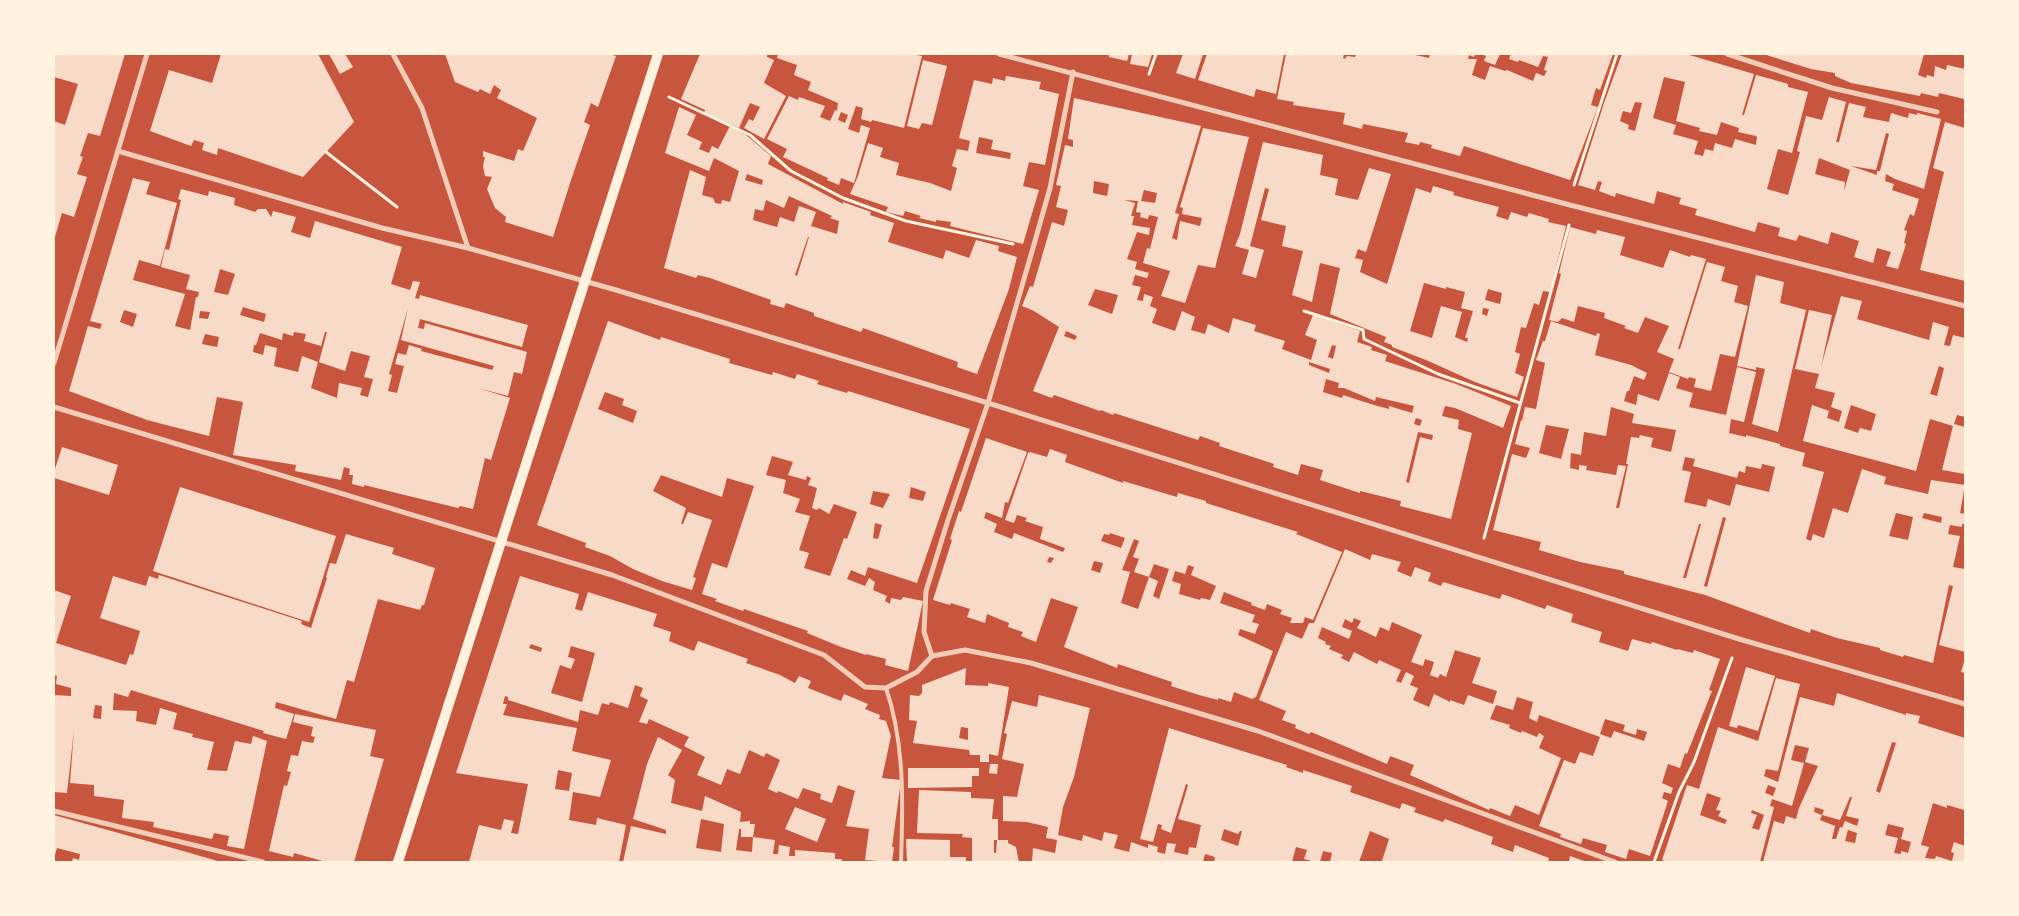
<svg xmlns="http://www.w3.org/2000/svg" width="2019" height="916" font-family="'Noto Sans',sans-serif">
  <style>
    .building { fill: #f7dbc8; fill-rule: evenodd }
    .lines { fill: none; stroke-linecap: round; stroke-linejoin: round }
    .path { stroke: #fff3e0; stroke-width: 3 }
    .service { stroke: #f1ccb7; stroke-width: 4 }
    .minor { stroke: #f1ccb7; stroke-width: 5 }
    .secondary { stroke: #fff3e0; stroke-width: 10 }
  </style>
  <rect width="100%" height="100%" fill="#c8553d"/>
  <g class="building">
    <polygon points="54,54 125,54 100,136 88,133 80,156 83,157 77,174 87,177 74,217 62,213 54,240 54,121 65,125 78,84 54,77"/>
    <polygon points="221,54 318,54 354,122 303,177 218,148 217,155 202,150 204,143 194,140 191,146 150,131 169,70 212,83"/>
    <polygon points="329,54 345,54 353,67 340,74"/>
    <polygon points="445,54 609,54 616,56 598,107 591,103 584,122 590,125 571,180 553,237 505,222 506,217 495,208 487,189 492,177 485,176 483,166 485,157 483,157 483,151 514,161 518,149 523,151 537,118 497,98 501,90 494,85 490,94 480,89 478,92 455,82"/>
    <polygon points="700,54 767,54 767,57 774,60 764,83 786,96 764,139 744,128 749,119 753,121 760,107 750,103 739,128 704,113 705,110 681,99"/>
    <path d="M778 54H911L922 56 904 128 872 120 871 122 861 119 863 108 856 106 848 129 859 133 861 125 870 128 854 183 841 178 839 185 827 180 828 178 783 157 787 149 767 139 789 96 798 100 799 97 825 106 820 117 830 121 835 110 837 111 838 103 808 90 811 82 794 75 797 65 777 58ZM841 112 848 115 845 123 838 120Z"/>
    <polygon points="1109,54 1129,54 1127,61 1109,57"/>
    <polygon points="1132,54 1152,54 1148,67 1130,64"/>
    <polygon points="1183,54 1203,54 1195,79 1176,73"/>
    <polygon points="1207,54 1284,54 1276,94 1256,89 1254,97 1198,80"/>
    <polygon points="1286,54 1344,54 1343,58 1345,59 1347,56 1355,57 1356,54 1411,54 1429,58 1430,54 1475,54 1474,57 1469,55 1468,59 1477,59 1472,75 1485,80 1490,66 1505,71 1507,70 1533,81 1536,73 1544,76 1547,71 1544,70 1548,57 1543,56 1538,67 1519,60 1518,62 1509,59 1511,54 1613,54 1600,90 1596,88 1591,105 1598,107 1570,180 1464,146 1460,156 1431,148 1432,145 1420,142 1419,145 1405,142 1408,133 1363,124 1362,129 1343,124 1345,113 1293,105 1294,102 1277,99"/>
    <polygon points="1481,54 1500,54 1495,65 1484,61 1486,56"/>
    <path d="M1622 54H1686L1754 74 1742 115H1744L1756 75 1771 79 1788 84V87L1808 92 1792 153 1778 149 1767 189 1788 195 1800 152 1797 151 1806 116 1822 120 1829 97 1846 102 1836 142H1839L1849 103 1866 107 1863 117 1889 122 1891 113 1908 118 1909 113 1917 115V113L1941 119 1924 189 1895 179 1886 174 1885 181 1894 184 1892 190 1919 199 1914 216 1910 214 1904 230 1907 231 1904 243 1906 244 1898 269 1886 266 1891 252 1877 248 1873 263 1854 257 1859 241 1831 232 1828 244 1799 235 1796 241 1778 236 1780 228 1758 222 1755 232 1695 215 1697 209 1679 204 1681 198 1657 191 1654 204 1616 193 1615 197 1599 191 1602 182 1598 181 1595 190 1578 185 1604 103ZM1664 77 1685 82 1676 121 1700 128 1699 131 1717 135 1721 122 1739 128 1738 132 1756 136 1757 137 1756 145 1735 139 1732 148 1715 143 1713 151 1705 149 1703 156 1694 154 1698 141 1673 134 1676 125 1653 118ZM1635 102 1642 103 1635 131 1628 129 1629 125 1620 121 1623 111 1631 113ZM1886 133 1889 134 1880 171H1877V175L1851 166 1876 170ZM1819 158 1850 170 1844 191 1845 182 1815 174Z"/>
    <polygon points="1763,54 1924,54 1918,75 1926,78 1927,75 1934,77 1935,66 1946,70 1947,65 1965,69 1965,94 1964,99 1939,93 1938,97 1921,93 1920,96 1851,83 1835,76 1835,73 1811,69"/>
    <polygon points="923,60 947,66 932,125 922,123 919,129 907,126"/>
    <path d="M1006 76 1041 82 1039 89 1059 94 1045 165 1029 162 1023 186 1039 190 1023 244 950 226 951 222 936 220V222L919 218 921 216 905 211 903 216 886 212 888 207 850 194 858 176 868 143 883 148 880 157 899 163 896 175 930 183 951 191 957 168 952 166 957 149 968 151 970 141 959 138 974 80 992 84 993 78 1005 81ZM979 137 993 140 991 149 1011 153 1010 159 976 153Z"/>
    <path d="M1074 98 1201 126 1175 213 1179 214 1172 238 1177 240 1180 221 1200 226 1202 218 1182 214 1183 208 1180 207 1203 128 1249 137 1215 268 1198 265 1185 303 1161 296 1170 271 1143 263 1147 248 1150 249 1158 217 1149 215 1148 219 1140 217 1141 213 1136 212 1138 201 1124 200 1135 203 1131 216H1134L1132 225 1150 228 1149 235 1137 232 1127 259 1137 262 1135 269 1149 273 1147 278 1135 275 1132 285 1141 287 1137 300 1143 301 1144 294 1153 297 1150 306 1157 309 1152 323 1175 331 1182 311 1195 317 1191 330 1205 334 1208 324 1229 333 1233 318 1256 325 1254 331 1285 341 1282 349 1311 360 1317 340 1305 335 1313 315 1360 331 1357 342 1372 347 1371 350 1387 355 1385 361 1456 384 1511 406 1503 428 1455 408 1445 406 1442 416 1459 420 1458 429 1472 433 1451 519 1400 506 1401 501 1360 491V493L1320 480 1323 470 1301 464 1298 475 1273 467 1274 464 1219 446 1220 443 1200 436 1198 440 1114 413 1113 415 1101 410 1100 411 1054 395 1052 398 1033 391 1059 327 1034 311 1022 306 1030 286 1033 287 1052 222 1064 226 1068 210 1056 207 1061 186 1056 185 1065 145 1073 147V140L1068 139ZM1094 181 1109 184 1107 196 1093 193ZM1144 190 1157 193 1155 203 1141 201ZM1095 289 1118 295 1112 314 1088 305ZM1066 331 1077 336 1075 340 1064 336ZM1332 345 1336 346 1333 359 1328 357ZM1309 362 1330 369 1329 373 1309 365ZM1326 379 1339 383 1338 388H1344L1375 401 1376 397 1414 406 1412 413 1389 406V409L1374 405 1343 395 1342 398 1323 392ZM1416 418 1422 420 1420 426 1414 424ZM1418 432 1433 435 1432 440 1420 437 1409 483 1406 482Z"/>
    <path d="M679 107 696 115 687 135 702 142 699 149 709 153 712 146 718 149 730 126 746 135 771 156 768 164 843 204V202L871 212 870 215 894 223 888 242 943 259 946 250 969 258 976 240 999 246 998 251 1017 257 1009 289 977 374 957 367 958 362 863 328 861 332 814 316V313L786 303 784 308 770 304 771 300 710 278 698 275 696 278 664 268 690 170 706 177 702 195 713 198 715 203 721 204 722 200 730 202 739 171 714 158 709 171 665 153ZM747 174 763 180 762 185 745 180ZM789 196 832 216 830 218 839 221 837 234 811 226 816 212 799 206 794 222 780 217 777 227 753 220 755 209 763 211 766 200 784 208ZM808 237H809L797 276 795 275Z"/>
    <polygon points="1945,122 1965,128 1965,281 1920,270 1944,172 1933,168"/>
    <path d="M1263 142 1323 155 1320 175 1338 179 1335 195 1358 200 1369 168 1391 174 1366 252 1358 249 1355 258 1363 260 1360 272 1387 284 1416 188 1431 193 1433 186 1454 192 1453 195 1499 207 1496 216 1508 220 1511 212 1527 217 1529 213 1549 219 1548 222 1566 226 1550 292 1543 291 1539 305 1534 303 1526 328 1521 327 1515 352 1520 354 1515 373 1524 377 1517 397 1475 382 1426 360 1392 347V345L1384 342 1386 337 1330 314 1340 268 1320 263 1312 302 1292 295 1303 251 1282 246 1286 226 1261 220 1269 189 1265 188 1250 246 1264 250 1256 278 1242 274 1249 250 1235 246 1240 234ZM1424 283 1446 289V287L1465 292 1461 308 1473 311 1465 338H1468L1467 342 1455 337 1462 312 1441 306 1432 338 1410 331ZM1488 289 1502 293 1500 304 1485 300ZM1483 308 1489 309 1487 316 1482 314Z"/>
    <path d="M133 178 150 182 146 194 177 203 160 266 139 260 133 280 185 294 175 326 190 330 196 297H198L199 292 186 289 190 275 161 267 165 249 169 250 181 200 178 199 181 189 208 196 209 191 235 198 234 205 255 212 258 209H266L271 217 273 211 296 217 291 232 310 238 315 221 402 247 391 284 410 290 413 281 420 282 415 298 419 299 420 295 528 325 522 347 420 319 418 328 424 329 425 323 527 352 522 374 514 372 508 396 478 388 510 398 491 460 485 458 473 509 460 506 458 508 364 485V487L352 484 353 475H349L350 469 344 467 341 480 295 471 296 465 233 455 243 402 217 397 209 436 147 420 69 391 88 326 100 329 102 324 90 321ZM220 269 235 274 228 295 214 292ZM243 307 266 314 264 322 240 315ZM408 308 401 340 494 366 492 370 421 351 422 349 409 345 406 355 398 353 395 364 404 366 397 393 388 391 392 375 389 374ZM124 310 137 314 133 327 120 322ZM200 311 210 312 208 319 199 318ZM294 332 306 334 304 341 321 346 325 332H327L319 362 345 371 351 351 370 356 364 377 373 379 368 397 360 395 362 388 339 383 337 398 311 388 318 362 302 356 298 372 274 366 277 348 265 345 263 355 253 352 254 345H256L260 333 282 340 283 333 293 336ZM205 334 219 337 217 347 202 344Z"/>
    <polygon points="1570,227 1596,234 1597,230 1625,237 1620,255 1663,268 1670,250 1690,257 1691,255 1706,259 1678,349 1680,349 1707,262 1725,267 1721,281 1738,286 1734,302 1748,306 1735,357 1720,354 1711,391 1694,387 1696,379 1689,377 1688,379 1669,372 1674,359 1657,352 1669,326 1645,317 1638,333 1624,328 1626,326 1604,318 1605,313 1578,306 1574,322 1562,318 1558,322 1549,320 1561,274 1559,273"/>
    <polygon points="1756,275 1784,282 1780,303 1806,310 1778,432 1752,424 1765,369 1756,367 1756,370 1737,366"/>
    <path d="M1841 296 1862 301 1857 319 1929 340 1933 322 1949 327 1944 345 1950 346 1953 335 1965 338V417L1957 415 1954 424 1965 427V474L1942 470 1953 426 1930 419 1916 471 1803 441 1812 405 1829 411 1827 418 1839 422 1842 411 1831 407 1835 393 1815 388 1819 374 1795 369 1809 310 1832 315 1821 367ZM1939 366 1944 368 1937 396 1930 394ZM1851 405 1876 414 1871 431 1860 428 1858 433 1844 428Z"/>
    <path d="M608 321 660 340 661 337 730 359 729 363 772 375 773 372 795 379 797 374 819 381 817 384 847 393 848 391 970 429 917 583 868 567 865 576 851 570 847 579 865 586 869 578 875 582 873 590 887 596 885 601 890 604 891 598 901 600 903 597 923 601 908 671 885 665 886 659 866 654V655L841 647 807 633 808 631 744 609 743 611 715 601 717 599 702 594 712 563 727 568 754 486 727 478 722 497 661 475 653 491 686 508 681 524H683L688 512 712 520 693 577 696 578 692 590 662 581 633 569 610 556 585 547 586 543 537 525ZM605 392 624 399 622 405 637 411 633 423 598 409ZM772 456 793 462 788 475 806 480 807 476 811 478 808 485 817 488 812 508 817 510 819 508 829 514 834 504 857 512 847 539 844 538 830 576 804 568 809 553 799 550 810 516 795 512 800 499 783 493 786 480 766 475ZM911 487 926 492 923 501 909 498ZM873 491 890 494 883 508 870 504ZM875 523 882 525 878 539 873 538Z"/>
    <path d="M1551 321 1596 336 1597 333 1600 334 1595 355 1631 365 1647 373 1644 380 1634 376 1629 391H1627L1624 401 1636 405 1638 394 1659 401 1669 373 1680 377 1676 388 1693 393 1689 407 1726 415 1737 367 1756 372 1744 422 1731 419 1729 433 1746 437V435L1780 444V446L1805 453 1802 466 1824 472 1806 539 1811 541 1813 534 1824 538 1833 508 1848 513 1862 469 1886 477 1884 484 1928 494 1931 480 1965 485 1960 513 1965 514V524H1962V527L1950 525 1948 534 1960 536 1953 567 1965 569V652L1939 645 1953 586 1949 585 1933 663 1904 655 1903 657 1880 650V648L1837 638 1811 629 1810 633 1705 595 1624 574V571L1580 562 1539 550 1541 542 1493 530 1512 454 1526 458 1530 448 1515 444 1521 420 1522 421 1525 407 1536 409 1545 363 1536 360 1543 341H1545ZM1611 407 1634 414 1632 423 1676 430 1671 452 1651 447 1653 438 1640 435 1639 438 1631 437 1626 464H1628L1619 508H1616L1626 466 1618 465 1616 475 1586 470 1587 466 1579 465V470L1570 468 1571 453 1581 455 1584 432 1606 436ZM1546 425 1569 429 1561 459 1539 453ZM1685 457 1695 459 1693 466 1737 478 1739 471 1745 473 1746 466 1761 469 1762 464 1775 467 1769 492 1736 484 1730 506 1708 499 1706 507 1684 502 1691 472 1682 470ZM1896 513 1913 517 1908 540 1889 536ZM1924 513 1942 517 1941 523 1922 518ZM1723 517 1726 518 1707 587 1704 586ZM1699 524H1701L1686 578H1683Z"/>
    <path d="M986 438 1027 452 1008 503 1005 502 1002 518 986 512 984 518 997 524 994 532 1012 539 1014 533 1063 552 1065 548 1040 539 1043 527 1025 521 1027 518 1017 515 1014 523 1005 520 1028 453 1030 452 1047 457 1050 449 1067 455 1065 462 1123 483V481L1177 497 1178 493 1206 501V503L1298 532 1296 534 1342 552 1313 620 1305 617 1303 623H1290L1292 618 1280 614 1282 610 1267 604 1265 610 1251 605 1252 603 1224 592 1220 603 1255 615 1252 622 1259 624 1255 634 1240 629 1238 635 1273 651 1256 697 1252 699 1234 692 1231 702 1218 698V700L1199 695 1171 686 1172 682 1118 664 1117 668 1064 647 1078 607 1051 598 1036 642 1021 636 1023 632 1008 627 1009 623 987 614 985 623 967 617 970 609 951 603 950 605 933 600 952 540 950 539 959 511 961 512ZM1110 533 1125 538 1121 548 1101 541 1104 534 1109 535ZM1134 539 1139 541 1133 557 1139 559 1134 572 1149 577 1154 564 1169 569 1159 599 1153 596 1158 581 1149 577 1138 609 1121 603 1130 572 1122 570ZM1049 557 1054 558 1051 563 1047 562ZM1094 561 1103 563 1100 573 1091 570ZM1188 565 1194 567 1191 575 1216 586 1210 600 1201 598 1200 600 1179 594 1181 584 1172 581 1175 571 1185 574Z"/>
    <polygon points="62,447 118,465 109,495 54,478 54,472"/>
    <polygon points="180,487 336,536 309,622 153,571"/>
    <path d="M346 534 394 548 392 554 435 568 424 605H422L420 610 378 599 354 682 347 680 336 719 276 702 275 708 294 714 286 739 263 733 264 731 131 690 128 697 114 693 113 710 137 711 136 721 156 725 160 708 177 713 173 729 193 734 192 737 214 742 207 770 227 771 235 741 251 744 253 736 267 741 244 849 227 846 229 836 214 833 212 839 153 827 154 822 122 818 124 800 94 796V785L70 783 74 730 67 793 54 792V695L71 696V688L56 684 57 676 54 675V590L71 596 56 643 126 665 130 654 133 655 140 631 100 618 113 576 146 586 149 576 158 579 159 575 302 621 301 624 311 628 327 578 326 577 330 563 336 564ZM95 705 102 706 101 719 93 718Z"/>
    <path d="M1345 549 1370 560 1372 554 1401 562 1397 571 1411 577 1415 567 1431 573 1428 581 1441 586 1443 582 1500 599 1502 594 1545 609 1547 605 1573 614 1571 622 1602 632 1599 642 1628 651 1632 639 1651 644 1652 642 1677 650V649L1693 653 1694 650 1720 659 1709 690 1712 691 1687 754 1685 753 1680 768 1668 764 1662 783 1673 788 1671 794 1664 792 1662 798 1668 801 1650 856 1629 849 1626 859 1605 852 1607 845 1583 838 1581 844 1560 837 1561 834 1539 826 1564 760 1575 764 1580 752 1593 756 1600 737 1539 715 1537 722 1529 718 1533 702 1517 697 1513 710 1496 705 1490 719 1510 725 1509 728 1521 733 1522 731 1537 737 1539 733 1544 736 1539 748 1561 758 1539 815 1515 805 1510 816 1490 808 1489 810 1410 775 1414 765 1390 756 1387 764 1311 732 1309 734 1295 728 1296 725 1282 720 1286 711 1259 700 1286 632 1302 639 1309 623H1314ZM1354 618 1361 621 1357 628 1376 637 1380 627 1389 631 1392 622 1422 635 1411 662 1423 666 1425 659 1434 662 1430 675 1438 678 1440 674 1446 677 1455 650 1481 658 1472 683 1497 691 1493 704 1468 695 1464 705 1450 700V702L1434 694 1429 707 1413 700 1418 688 1410 685 1414 676 1406 672 1401 683 1396 681 1401 670 1379 660 1377 664 1354 652 1349 662 1341 658 1343 655 1329 649 1331 646 1325 644 1326 642 1318 638 1322 627 1349 639 1352 631 1342 627 1345 619 1352 623ZM1605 719 1625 725 1623 731 1636 735 1637 729 1647 732 1644 741 1614 731 1611 738 1600 734Z"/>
    <path d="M520 576 579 594 575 609 582 611 588 592 657 614 653 626 671 632 669 641 694 651 698 641 748 659 746 663 780 675 795 683 799 676 811 681 808 688 841 701 844 694 868 704 865 709 880 715 879 719 886 721 891 736 882 778 901 780 892 847H894L892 862 865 860 869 829 846 826 855 791 838 785 832 803 820 799 821 794 803 788 798 799 778 791 777 793 768 789 780 760 766 753 764 757 749 750 740 774 727 769 721 785 697 775 705 757 684 746 689 737 649 719 647 724 639 722 648 700 640 696 643 688 635 685 628 708 610 702 609 705 602 703 598 715 580 710 578 722 508 700V697L505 696 503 704H507L503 715 577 728 572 751 611 760 600 797 573 792 569 820 596 825 597 818 626 825 619 862H469L479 825 501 830 504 819 514 821 511 833 518 834 528 784 456 773ZM531 644 542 648 541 652 529 648ZM571 646 595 653 582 702 551 693 560 665 571 669 575 659 568 657ZM558 770 572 773 569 791 555 789Z"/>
    <polygon points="1965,659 1965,673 1961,672"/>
    <polygon points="1746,667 1775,676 1758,731 1738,725 1737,728 1729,726"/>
    <path d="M966 668 965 685 988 686V683L1009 687 998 756 989 754V762H980V755H970L969 750 913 743 917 721 909 720 910 695 919 696 922 693V685ZM961 727 968 728V740L959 738Z"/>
    <path d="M1776 678 1800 684 1778 771 1766 769 1764 776 1778 782 1800 697 1834 706 1837 693 1906 715V713L1920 716 1918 723 1965 738 1964 810 1947 805V808L1933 803 1921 845 1929 847 1925 858 1935 859 1936 856 1952 861 1954 853 1951 852 1954 842 1965 846V862H1763L1774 821 1784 824 1786 816 1796 819 1799 808 1818 766 1805 762 1809 748 1795 745 1791 760 1804 763 1792 806 1772 799 1770 806 1774 807 1760 862H1668L1662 860 1687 785 1699 789 1718 727 1758 741ZM1892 742 1896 743 1880 793 1876 791ZM1768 785 1776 788 1773 796 1765 793ZM1707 793 1721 798 1716 810 1721 811 1718 816 1727 820 1725 824 1700 815ZM1850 797H1852L1846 816 1859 819 1857 826 1845 821 1842 828 1840 827 1836 839H1832L1835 826 1820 820 1822 815 1814 812 1815 807 1824 810 1822 815 1840 820ZM1752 810 1764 815 1759 830 1752 828 1757 815 1751 813ZM1888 824 1904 828 1901 839 1911 842 1908 853 1901 851V854L1894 853 1898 838 1885 835ZM1848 830 1857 833 1855 843 1845 841Z"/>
    <path d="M1039 695 1090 708 1074 777 1063 807 1058 835 1082 841 1083 835 1102 841 1104 832 1118 835 1114 848 1129 852 1131 842 1148 848V844L1158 847 1157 852 1165 854 1167 843 1176 844 1174 852 1188 855 1189 847 1196 848 1201 825 1178 819 1188 785 1186 784 1171 833 1161 829 1162 825 1158 824 1153 842 1140 839 1169 728 1287 765 1286 767 1303 773V770L1352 786 1350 792 1400 809 1402 803 1416 808 1414 812 1443 822 1445 819 1493 837 1491 844 1513 852 1515 845 1549 858 1548 862H1384L1382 861 1389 839 1370 831 1359 862H1330L1332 853 1323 851 1320 862H1315L1304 859 1307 850 1296 847 1292 862H1214L1215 857 1205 854 1203 862H1032L1033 848 1055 853 1057 840 1046 838 1048 827 1027 822 1003 821V796L1017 797 1024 764 1002 759 1007 734 1004 733 1012 701 1037 707ZM1224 829 1238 834 1240 831H1242L1238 846 1221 840Z"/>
    <polygon points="295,714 376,730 370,756 384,759 354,862 326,862 294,853 293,857 269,851 284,785 287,786 291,772 287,771 291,755 298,756 302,741 313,743 315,737 311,736 313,727 293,722"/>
    <path d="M658 737 682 750 668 775 675 780 671 803 702 811 705 796 741 812 740 822 750 821V824H755L753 837H741V829H739L736 850 752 852 753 837 775 840 773 854H778L779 845 790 847 789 856H795V850L835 853V859H842L841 862H623L631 826 666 834V830L633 819 647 764ZM701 819 724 824 721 852 696 848Z"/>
    <polygon points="990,764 998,764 997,774 989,773"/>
    <polygon points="908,768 979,768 979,776 972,776 972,787 908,788"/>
    <path d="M919 790 971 792V798L994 799 992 819H998V840H1008V843L1016 847 1019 862H972V838L962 837 963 834 917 833ZM994 840H997L996 853H994Z"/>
    <polygon points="795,807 826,819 817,842 785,829"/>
    <polygon points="54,815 183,851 221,862 72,862 73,858 79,860 80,854 57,848 54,858"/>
    <polygon points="906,839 950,840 950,857 966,857 966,862 907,862"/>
    <polygon points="1570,856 1587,862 1569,862"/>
  </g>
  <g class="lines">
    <g class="path">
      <polyline points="1149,74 1156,54"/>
      <polyline points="669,97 750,135 791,171 843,198 906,221 1013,244"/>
      <polyline points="326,152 397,207"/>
      <polyline points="1574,185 1617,54"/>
      <polyline points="1304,311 1363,330 1364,339 1438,374 1520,403"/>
      <polyline points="1484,538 1569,225"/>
      <polyline points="1654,862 1679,792 1694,762 1732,658"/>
    </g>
    <path class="service" d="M886 688C905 744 903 804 901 862"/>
    <g class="minor">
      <polyline points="393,54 422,108 468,248"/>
      <polyline points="999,54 1570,205 1965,306"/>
      <polyline points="1727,54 1832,88 1937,112"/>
      <polyline points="118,151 382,228 468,248 616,290 988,403 1739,639 1965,704"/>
      <polyline points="54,363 147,54"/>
      <polyline points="54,407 612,575 824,655 865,687 886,688 917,672 932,656 924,632 926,591 948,520 988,403 1033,248 1050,188 1073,72"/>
      <polyline points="932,656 965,650 1031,663 1258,731 1615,862"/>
      <polyline points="54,811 263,862"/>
    </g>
    <polyline class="secondary" points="398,862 658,54"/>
  </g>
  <rect width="2019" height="916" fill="none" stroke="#fff3e0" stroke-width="110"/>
</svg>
